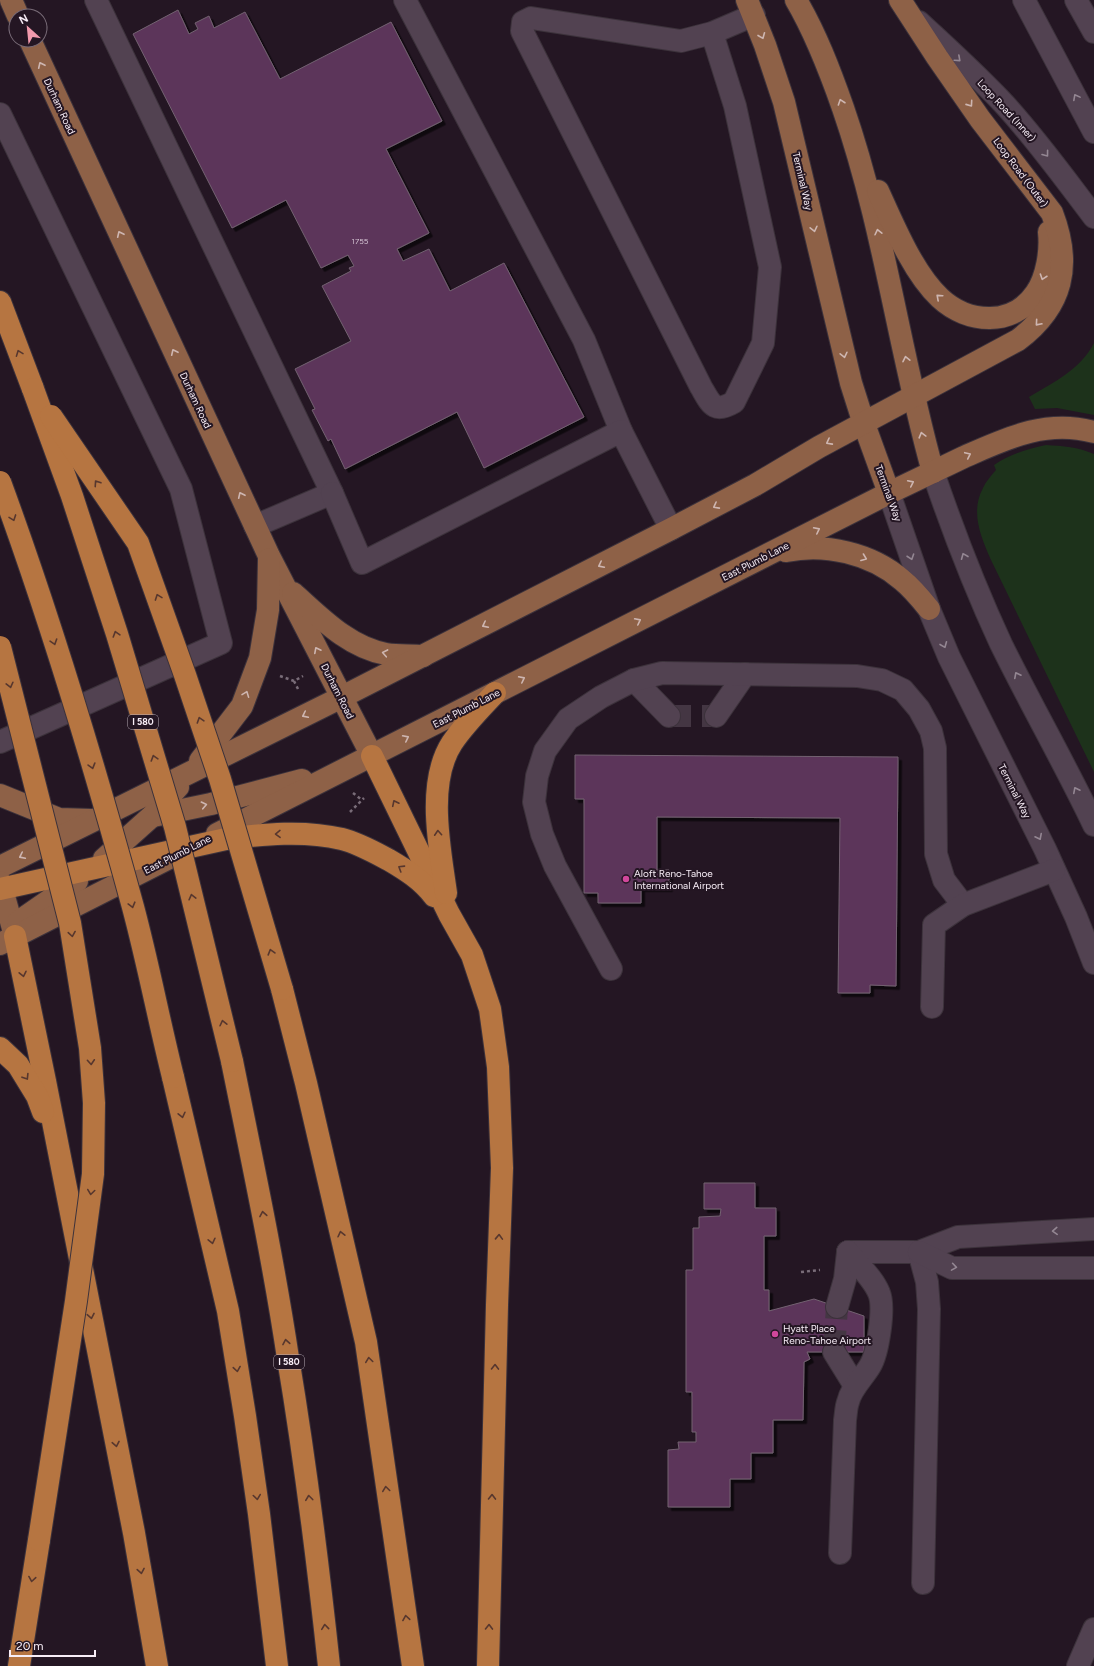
<svg xmlns="http://www.w3.org/2000/svg" width="1094" height="1666" font-family="Figtree,sans-serif">
  <style>
    .green { fill: #1d321b }
    .building { fill: #5c345a; stroke: #736271; filter: url(#shadow) }
    .lines { fill: none; stroke-linecap: round; stroke-linejoin: round }
    .minor-tunnel { stroke: #443643; stroke-width: 22; stroke-dasharray: 22 11; stroke-linecap: butt }
    .minor-casing { stroke: #3c323b; stroke-width: 24 }
    .major-casing { stroke: #3c323b; stroke-width: 24 }
    .highway-casing { stroke: #3c323b; stroke-width: 24 }
    .path { stroke: #796c78; stroke-width: 2.5; stroke-dasharray: 3 3; stroke-linecap: butt }
    .minor { stroke: #524251; stroke-width: 22 }
    .major { stroke: #8e6147; stroke-width: 22 }
    .highway { stroke: #b67541; stroke-width: 22 }
    .highway-bridge-casing { stroke: #3c323b; stroke-width: 24; stroke-linecap: butt }
    .highway-bridge { stroke: #b67541; stroke-width: 22 }
    .oneway { stroke: #ceb6b1 }
    .oneway2 { stroke: #948793 }
    .oneway3 { stroke: #57372e }
    .hotel-dot { fill: #d1479c; stroke: #241623; stroke-width: 1.5 }
    .labels { text-anchor: middle; stroke-width: 4; stroke-linejoin: round; paint-order: stroke }
    .number-label { font-size: 8px; fill: #d1c0d0 }
    .shield { fill: #241623; stroke: #b8adb7; stroke-width: 1 }
    .shield-label { font-size: 9px; font-weight: bold; fill: #f8eef7 }
    .street-label { font-size: 10px; fill: #f8eef7; stroke: #241623 }
    .poi-label { font-size: 10px; fill: #f8eef7; stroke: #241623; text-anchor: start }
  </style>
  <defs>
    <filter id="shadow"><feDropShadow dx="3.5" dy="3.5" stdDeviation="0" flood-color="#0009"/></filter>
  </defs>
  <rect width="100%" height="100%" fill="#241623"/>
  <g class="green">
    <path d="M1094 343V415L1057 408 1035 409 1029 397C1054 382 1080 370 1094 343Z"/>
    <path d="M1046 445C1063 446 1078 447 1094 454V772L991 560C981 537 970 512 983 488 986 481 991 476 996 470L994 465C1010 454 1027 449 1046 445Z"/>
  </g>
  <g class="building">
    <polygon points="178,10 189,34 198,29 195,23 209,16 214,28 245,12 280,79 391,22 442,121 386,149 429,233 397,249 403,261 429,249 450,291 504,263 584,417 484,468 457,412 345,469 331,439 328,441 312,410 315,409 295,369 351,341 322,286 351,271 349,268 354,266 348,255 321,268 286,200 232,228 133,34"/>
    <polygon points="575,755 898,757 896,986 870,985 870,993 838,993 840,818 657,817 657,870 669,870 669,888 641,888 641,903 598,903 598,893 584,893 584,799 575,799"/>
    <polygon points="704,1183 755,1183 755,1208 776,1208 776,1236 764,1236 764,1290 769,1290 769,1311 814,1299 864,1316 864,1352 807,1352 810,1359 804,1362 803,1420 773,1420 773,1453 751,1453 751,1479 730,1479 730,1507 668,1507 668,1450 679,1449 678,1442 696,1442 696,1432 692,1432 692,1392 686,1392 686,1270 693,1270 693,1228 699,1228 699,1217 720,1216 721,1209 704,1209"/>
  </g>
  <g class="lines">
    <g class="minor-tunnel">
      <polyline points="669,716 716,716"/>
      <polyline points="834,1352 837,1307"/>
    </g>
    <g class="minor-casing">
      <g id="minor">
        <polyline points="96,0 332,493 255,526"/>
        <polyline points="405,0 584,340 621,431"/>
        <polyline points="1024,0 1094,132"/>
        <polyline points="1076,0 1094,32"/>
        <path d="M919 22C948 49 978 76 1005 105 1037 140 1065 179 1094 217"/>
        <path d="M712 33 735 106 770 267 763 343 734 402C714 414 711 404 701 387L522 31 523 22 531 18 681 41 712 33 754 15"/>
        <polyline points="0,114 181,489 221,643 0,742"/>
        <path d="M933 472C953 531 975 588 1001 644 1031 705 1065 764 1094 825"/>
        <polyline points="332,493 362,563 621,431 671,529"/>
        <polyline points="889,493 929,609 949,657 1045,849 1076,917 1094,963"/>
        <polyline points="634,680 669,716"/>
        <polyline points="716,716 745,674"/>
        <polyline points="611,969 555,866 542,834 534,802 537,776 545,751 568,719 601,697 634,680 662,673 857,676 882,680 903,690 919,709 931,731 935,748 936,854 944,880 963,905"/>
        <polyline points="932,1007 934,925 963,905 1054,870"/>
        <polyline points="848,1252 919,1252 958,1237 1094,1229"/>
        <polyline points="919,1252 927,1282 929,1309 923,1583"/>
        <polyline points="919,1252 952,1268 1094,1268"/>
        <polyline points="837,1307 845,1279 848,1252"/>
        <polyline points="834,1352 855,1386"/>
        <path d="M840 1553 845 1420C846 1414 846 1407 848 1402 851 1388 863 1378 870 1366 878 1353 885 1307 879 1293 873 1278 858 1265 848 1252"/>
        <polyline points="1078,1666 1094,1629"/>
      </g>
    </g>
    <g class="major-casing">
      <g id="major">
        <polyline points="11,0 18,16"/>
        <polyline points="747,0 765,45 784,102 851,383 864,424 889,493"/>
        <path d="M796 0C816 34 830 71 843 108 884 226 899 351 933 472"/>
        <polyline points="30,40 269,556 372,756"/>
        <path d="M878 191C893 224 913 273 940 298 968 324 1013 327 1036 293 1047 277 1051 251 1049 232"/>
        <path d="M786 551C825 543 871 553 902 580 912 588 921 599 929 609"/>
        <path d="M293 593C320 617 348 647 386 654 397 656 411 655 423 656"/>
        <polyline points="200,761 242,706 260,658 268,610 269,559"/>
        <polyline points="0,795 59,819 92,820"/>
        <polyline points="153,816 211,804 302,780"/>
        <path d="M217 834 889 493C914 481 939 469 964 457 1007 438 1046 419 1094 432"/>
        <polyline points="104,859 152,816 178,787"/>
        <path d="M0 867 340 698 671 529 755 485 819 447 1018 340C1063 306 1072 265 1052 213L980 119 937 57 900 0"/>
        <polyline points="0,882 15,936"/>
        <polyline points="18,922 77,881"/>
        <polyline points="0,944 179,853"/>
      </g>
    </g>
    <g class="highway-casing">
      <g id="highway">
        <polyline points="0,302 33,389"/>
        <polyline points="372,756 449,914 472,955 490,1009 498,1067 502,1168 497,1305 488,1666"/>
        <path d="M0 889 226 839C264 834 304 830 342 839 358 843 374 852 389 860 406 870 422 880 434 896"/>
        <path d="M446 893C440 849 426 783 452 743 464 725 480 709 495 693"/>
        <polyline points="15,936 45,1081 134,1533 157,1666"/>
        <polyline points="282,989 306,1083 366,1342 413,1666"/>
        <polyline points="0,1048 18,1065 37,1096 43,1112"/>
        <path d="M232 1061C252 1160 273 1258 288 1358 305 1460 318 1563 329 1666"/>
        <polyline points="173,1077 228,1311 245,1416 259,1514 277,1666"/>
        <polyline points="19,1666 39,1540"/>
      </g>
    </g>
    <g class="path">
      <polyline points="280,676 294,681"/>
      <polyline points="298,689 294,681 303,676"/>
      <polyline points="353,793 362,800"/>
      <polyline points="350,812 364,798"/>
      <polyline points="801,1272 820,1270"/>
    </g>
    <use href="#minor" class="minor"/>
    <use href="#major" class="major"/>
    <use href="#highway" class="highway"/>
    <g class="highway-bridge-casing">
      <g id="highway-bridge">
        <polyline points="33,389 72,496 117,634 175,827 232,1061"/>
        <polyline points="51,416 138,543 185,675 220,779 282,989"/>
        <path d="M0 482C51 621 94 764 133 907 148 963 159 1021 173 1077"/>
        <polyline points="0,647 70,923 90,1048 94,1103 93,1174 76,1301 39,1540"/>
      </g>
    </g>
    <use href="#highway-bridge" class="highway-bridge"/>
  </g>
  <defs><path id="oneway-chevron" d="M-2-3.5L2.5 0L-2 3.5" fill="none" stroke-width="1.6" stroke-linecap="round" stroke-linejoin="round"/></defs>
  <g class="oneway">
    <use href="#oneway-chevron" transform="translate(762 36) rotate(68)"/>
    <use href="#oneway-chevron" transform="translate(41 65) rotate(-115)"/>
    <use href="#oneway-chevron" transform="translate(841 102) rotate(-109)"/>
    <use href="#oneway-chevron" transform="translate(970 104) rotate(55)"/>
    <use href="#oneway-chevron" transform="translate(814 229) rotate(77)"/>
    <use href="#oneway-chevron" transform="translate(878 232) rotate(-103)"/>
    <use href="#oneway-chevron" transform="translate(120 234) rotate(-115)"/>
    <use href="#oneway-chevron" transform="translate(1043 277) rotate(109)"/>
    <use href="#oneway-chevron" transform="translate(939 297) rotate(-138)"/>
    <use href="#oneway-chevron" transform="translate(1038 323) rotate(131)"/>
    <use href="#oneway-chevron" transform="translate(174 352) rotate(-115)"/>
    <use href="#oneway-chevron" transform="translate(844 355) rotate(77)"/>
    <use href="#oneway-chevron" transform="translate(906 359) rotate(-102)"/>
    <use href="#oneway-chevron" transform="translate(922 435) rotate(-105)"/>
    <use href="#oneway-chevron" transform="translate(829 442) rotate(152)"/>
    <use href="#oneway-chevron" transform="translate(968 455) rotate(-25)"/>
    <use href="#oneway-chevron" transform="translate(911 483) rotate(-26)"/>
    <use href="#oneway-chevron" transform="translate(241 495) rotate(-115)"/>
    <use href="#oneway-chevron" transform="translate(716 506) rotate(152)"/>
    <use href="#oneway-chevron" transform="translate(817 530) rotate(-27)"/>
    <use href="#oneway-chevron" transform="translate(864 558) rotate(21)"/>
    <use href="#oneway-chevron" transform="translate(601 565) rotate(153)"/>
    <use href="#oneway-chevron" transform="translate(638 621) rotate(-27)"/>
    <use href="#oneway-chevron" transform="translate(485 625) rotate(153)"/>
    <use href="#oneway-chevron" transform="translate(317 650) rotate(-117)"/>
    <use href="#oneway-chevron" transform="translate(385 653) rotate(-169)"/>
    <use href="#oneway-chevron" transform="translate(522 679) rotate(-27)"/>
    <use href="#oneway-chevron" transform="translate(246 694) rotate(-69)"/>
    <use href="#oneway-chevron" transform="translate(305 715) rotate(154)"/>
    <use href="#oneway-chevron" transform="translate(406 738) rotate(-27)"/>
    <use href="#oneway-chevron" transform="translate(204 805) rotate(-12)"/>
    <use href="#oneway-chevron" transform="translate(22 856) rotate(154)"/>
  </g>
  <g class="oneway2">
    <use href="#oneway-chevron" transform="translate(958 59) rotate(42)"/>
    <use href="#oneway-chevron" transform="translate(1076 97) rotate(-118)"/>
    <use href="#oneway-chevron" transform="translate(1046 154) rotate(53)"/>
    <use href="#oneway-chevron" transform="translate(964 556) rotate(-112)"/>
    <use href="#oneway-chevron" transform="translate(911 557) rotate(71)"/>
    <use href="#oneway-chevron" transform="translate(944 645) rotate(68)"/>
    <use href="#oneway-chevron" transform="translate(1017 675) rotate(-117)"/>
    <use href="#oneway-chevron" transform="translate(1076 790) rotate(-117)"/>
    <use href="#oneway-chevron" transform="translate(1039 837) rotate(63)"/>
    <use href="#oneway-chevron" transform="translate(1055 1231) rotate(177)"/>
    <use href="#oneway-chevron" transform="translate(954 1267) rotate(9)"/>
  </g>
  <g class="oneway3">
    <use href="#oneway-chevron" transform="translate(19 353) rotate(-111)"/>
    <use href="#oneway-chevron" transform="translate(97 483) rotate(-124)"/>
    <use href="#oneway-chevron" transform="translate(13 518) rotate(70)"/>
    <use href="#oneway-chevron" transform="translate(158 597) rotate(-110)"/>
    <use href="#oneway-chevron" transform="translate(116 634) rotate(-107)"/>
    <use href="#oneway-chevron" transform="translate(54 642) rotate(72)"/>
    <use href="#oneway-chevron" transform="translate(10 685) rotate(76)"/>
    <use href="#oneway-chevron" transform="translate(200 720) rotate(-108)"/>
    <use href="#oneway-chevron" transform="translate(154 758) rotate(-107)"/>
    <use href="#oneway-chevron" transform="translate(92 766) rotate(74)"/>
    <use href="#oneway-chevron" transform="translate(395 803) rotate(-116)"/>
    <use href="#oneway-chevron" transform="translate(438 833) rotate(-94)"/>
    <use href="#oneway-chevron" transform="translate(278 834) rotate(179)"/>
    <use href="#oneway-chevron" transform="translate(401 868) rotate(-148)"/>
    <use href="#oneway-chevron" transform="translate(192 897) rotate(-104)"/>
    <use href="#oneway-chevron" transform="translate(132 905) rotate(75)"/>
    <use href="#oneway-chevron" transform="translate(72 934) rotate(81)"/>
    <use href="#oneway-chevron" transform="translate(271 952) rotate(-106)"/>
    <use href="#oneway-chevron" transform="translate(23 974) rotate(78)"/>
    <use href="#oneway-chevron" transform="translate(223 1023) rotate(-103)"/>
    <use href="#oneway-chevron" transform="translate(91 1062) rotate(86)"/>
    <use href="#oneway-chevron" transform="translate(26 1077) rotate(58)"/>
    <use href="#oneway-chevron" transform="translate(182 1115) rotate(77)"/>
    <use href="#oneway-chevron" transform="translate(91 1192) rotate(98)"/>
    <use href="#oneway-chevron" transform="translate(263 1214) rotate(-100)"/>
    <use href="#oneway-chevron" transform="translate(341 1234) rotate(-103)"/>
    <use href="#oneway-chevron" transform="translate(499 1237) rotate(-88)"/>
    <use href="#oneway-chevron" transform="translate(212 1241) rotate(77)"/>
    <use href="#oneway-chevron" transform="translate(91 1316) rotate(79)"/>
    <use href="#oneway-chevron" transform="translate(286 1342) rotate(-100)"/>
    <use href="#oneway-chevron" transform="translate(369 1360) rotate(-98)"/>
    <use href="#oneway-chevron" transform="translate(495 1367) rotate(-89)"/>
    <use href="#oneway-chevron" transform="translate(237 1369) rotate(81)"/>
    <use href="#oneway-chevron" transform="translate(116 1444) rotate(79)"/>
    <use href="#oneway-chevron" transform="translate(386 1489) rotate(-98)"/>
    <use href="#oneway-chevron" transform="translate(257 1497) rotate(82)"/>
    <use href="#oneway-chevron" transform="translate(492 1497) rotate(-89)"/>
    <use href="#oneway-chevron" transform="translate(309 1498) rotate(-97)"/>
    <use href="#oneway-chevron" transform="translate(141 1571) rotate(80)"/>
    <use href="#oneway-chevron" transform="translate(32 1579) rotate(99)"/>
    <use href="#oneway-chevron" transform="translate(406 1618) rotate(-99)"/>
    <use href="#oneway-chevron" transform="translate(325 1627) rotate(-96)"/>
    <use href="#oneway-chevron" transform="translate(489 1627) rotate(-89)"/>
  </g>
  <g class="hotel-dot">
    <circle cx="626" cy="879" r="4"/>
    <circle cx="775" cy="1334" r="4"/>
  </g>
  <g class="labels">
    <g class="number-label">
      <text x="360" y="244">1755</text>
    </g>
    <g class="shield">
      <rect x="128" y="715" width="30" height="14" rx="3"/>
      <rect x="274" y="1355" width="30" height="14" rx="3"/>
    </g>
    <g class="shield-label">
      <text x="143" y="725">I 580</text>
      <text x="289" y="1365">I 580</text>
    </g>
    <g class="street-label">
      <text transform="translate(60 106) rotate(65)" y="4">Durham Road</text>
      <text transform="translate(1007 110) rotate(47)" y="4">Loop Road (Inner)</text>
      <text transform="translate(1021 172) rotate(53)" y="4">Loop Road (Outer)</text>
      <text transform="translate(803 181) rotate(77)" y="4">Terminal Way</text>
      <text transform="translate(196 400) rotate(65)" y="4">Durham Road</text>
      <text transform="translate(889 493) rotate(70)" y="4">Terminal Way</text>
      <text transform="translate(755 561) rotate(-27)" y="4">East Plumb Lane</text>
      <text transform="translate(338 691) rotate(63)" y="4">Durham Road</text>
      <text transform="translate(466 708) rotate(-27)" y="4">East Plumb Lane</text>
      <text transform="translate(1015 791) rotate(63)" y="4">Terminal Way</text>
      <text transform="translate(177 854) rotate(-27)" y="4">East Plumb Lane</text>
    </g>
    <g class="poi-label">
      <text x="634" y="877">Aloft Reno-Tahoe<tspan x="634" dy="12">International Airport</tspan></text>
      <text x="783" y="1332">Hyatt Place<tspan x="783" dy="12">Reno-Tahoe Airport</tspan></text>
    </g>
  </g>
  <g transform="translate(28 28) rotate(333)"><circle r="19" fill="#241623" stroke="#796c78"/>
  <path d="M0-3L7 15L0 10L-7 15Z" fill="#f29aad"/>
  <text y="-6" font-size="11" font-weight="bold" text-anchor="middle" fill="#f8eef7">N</text>
  </g>
  <path d="M10 1650v6h85v-6" fill="none" stroke="#f8eef7" stroke-width="2"/>
  <text x="16" y="1650" font-size="12" fill="#f8eef7" stroke="#241623" stroke-width="3" paint-order="stroke">20 m</text>
</svg>
